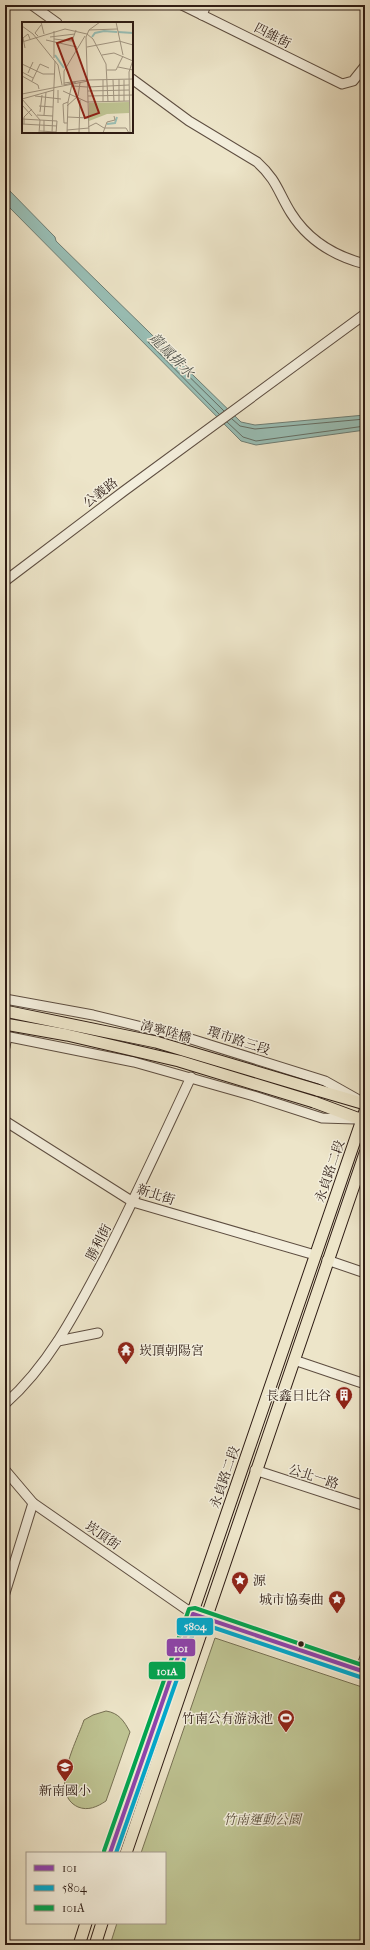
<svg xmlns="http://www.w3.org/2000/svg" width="370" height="1950" font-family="'IM FELL French Canon','Noto Serif TC',serif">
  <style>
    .green { fill: #bec392; stroke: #767053 }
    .water { fill: #99bfb6; stroke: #6e7e75 }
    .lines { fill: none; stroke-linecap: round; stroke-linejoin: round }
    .shore { stroke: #646e65; stroke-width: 1 }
    .minor-casing { stroke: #5e4e41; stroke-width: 11 }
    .major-casing { stroke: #2e1c14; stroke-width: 13 }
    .minor { stroke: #f3eedc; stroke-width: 9 }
    .major { stroke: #ede5c9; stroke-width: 11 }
    .major-bridge-casing { stroke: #2e1c14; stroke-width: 13; stroke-linecap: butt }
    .major-bridge { stroke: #ede5c9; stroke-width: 11 }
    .bus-1-casing { stroke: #f3eedc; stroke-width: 7 }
    .bus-2-casing { stroke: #f3eedc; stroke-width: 7 }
    .bus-3-casing { stroke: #f3eedc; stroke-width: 7 }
    .bus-1 { stroke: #8e44ad; stroke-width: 4 }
    .bus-2 { stroke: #00a9ce; stroke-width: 4 }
    .bus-3 { stroke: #00a651; stroke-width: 4 }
    .bus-dot { fill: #2e1c14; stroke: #f3eedc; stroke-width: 1.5 }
    .labels { text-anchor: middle; stroke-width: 3; stroke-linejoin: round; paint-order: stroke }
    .street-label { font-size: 13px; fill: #2e1c14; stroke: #f3eedc }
    .poi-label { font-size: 13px; fill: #2e1c14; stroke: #f3eedc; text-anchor: end }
    .park-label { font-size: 13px; font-style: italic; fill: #594e3a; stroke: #f3eedc }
    .water-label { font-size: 14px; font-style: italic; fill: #53554d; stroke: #f3eedc }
    .inset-river { fill: none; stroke: #99bfb6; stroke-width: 2 }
    .inset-road { fill: none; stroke: #a19581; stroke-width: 1 }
    .view { fill: #8f2418; fill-opacity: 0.15; stroke: #8f2418; stroke-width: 2 }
    .inset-edge { fill: none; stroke: #2e1c14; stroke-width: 2 }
    .line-badge { stroke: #f3eedc; stroke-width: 1.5 }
    .badge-label { font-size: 11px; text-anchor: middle; font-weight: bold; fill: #fff }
  </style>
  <rect width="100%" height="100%" fill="#ede5c9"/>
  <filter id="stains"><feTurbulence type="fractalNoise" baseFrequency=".005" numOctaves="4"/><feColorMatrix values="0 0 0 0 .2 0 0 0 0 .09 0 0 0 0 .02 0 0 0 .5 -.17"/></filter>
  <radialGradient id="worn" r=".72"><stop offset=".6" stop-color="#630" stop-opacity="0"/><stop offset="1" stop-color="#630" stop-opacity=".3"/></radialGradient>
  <g class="green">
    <polygon points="215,1638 365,1688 365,1945 110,1945 117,1923 165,1923 165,1853 141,1853"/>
    <path d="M106 1711C119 1713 124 1721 130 1732L106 1801C97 1807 88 1811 78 1807 48 1793 77 1741 84 1720L93 1715Z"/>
  </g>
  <polygon class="water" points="5,186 55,237 56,241 241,422 255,425 365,415 365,430 256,445 241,441 5,203"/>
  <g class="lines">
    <g class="shore">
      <polyline points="219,414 148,342 148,339 151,339 224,411"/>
      <polyline points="232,419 240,426 255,429 365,419"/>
      <polyline points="227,422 243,437 256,441 365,426"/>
    </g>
    <g class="minor-casing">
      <g id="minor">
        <polyline points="32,5 57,23"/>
        <polyline points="182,5 342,84 353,81 365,66"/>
        <polyline points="202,15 206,5"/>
        <path d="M132 79 189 121 257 162C277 180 278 192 291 213 308 240 334 256 365 264"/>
        <polyline points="5,581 124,491 365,314"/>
        <polyline points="5,999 93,1015 191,1039 325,1081 357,1099"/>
        <polyline points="5,1036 134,1062 254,1096 322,1118 355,1119"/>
        <polyline points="5,1047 7,1036"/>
        <polyline points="5,1121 133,1202 315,1255"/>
        <polyline points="327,1260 365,1273"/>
        <polyline points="58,1341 98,1333"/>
        <polyline points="294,1360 365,1384"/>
        <path d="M5 1404C50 1364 77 1310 105 1257 135 1198 163 1137 191 1077"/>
        <polyline points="5,1470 33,1503 193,1614 365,1672"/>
        <polyline points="255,1470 365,1506"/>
        <polyline points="5,1593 33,1503"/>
        <polyline points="360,1671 365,1657"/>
        <polyline points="5,1945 6,1945"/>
      </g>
    </g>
    <g class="major-casing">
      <g id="major">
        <polyline points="317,1090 365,1104"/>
        <polyline points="314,1102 365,1121"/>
        <polyline points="110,1853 365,1111"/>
        <polyline points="126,1853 365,1153"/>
        <polyline points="79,1945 86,1923"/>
        <polyline points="95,1945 102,1923"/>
      </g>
    </g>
    <use href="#minor" class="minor"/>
    <use href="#major" class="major"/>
    <g class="major-bridge-casing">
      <g id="major-bridge">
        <polyline points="5,1011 156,1042 317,1090"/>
        <polyline points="5,1024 67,1035 179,1061 314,1102"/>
      </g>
    </g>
    <use href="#major-bridge" class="major-bridge"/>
    <g class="bus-1-casing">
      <polyline id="bus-1" points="110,1853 193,1614 365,1672"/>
    </g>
    <g class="bus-2-casing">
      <polyline id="bus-2" points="116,1853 197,1622 363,1678"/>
    </g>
    <g class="bus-3-casing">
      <polyline id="bus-3" points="104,1851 189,1609 195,1608 365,1666"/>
    </g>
    <use href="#bus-1" class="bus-1"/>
    <use href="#bus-2" class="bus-2"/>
    <use href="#bus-3" class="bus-3"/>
  </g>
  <defs>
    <g id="temple-pin" transform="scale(0.9)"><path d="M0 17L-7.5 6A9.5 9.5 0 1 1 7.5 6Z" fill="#8f2418" stroke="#f3eedc"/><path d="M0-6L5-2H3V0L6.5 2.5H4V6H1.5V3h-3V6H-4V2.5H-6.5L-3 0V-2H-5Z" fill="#fff"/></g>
    <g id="building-pin" transform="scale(0.9)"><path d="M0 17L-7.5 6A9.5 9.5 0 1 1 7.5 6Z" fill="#8f2418" stroke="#f3eedc"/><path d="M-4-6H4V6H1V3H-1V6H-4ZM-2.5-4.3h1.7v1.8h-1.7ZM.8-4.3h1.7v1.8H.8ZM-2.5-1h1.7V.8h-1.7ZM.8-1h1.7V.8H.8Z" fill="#fff"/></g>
    <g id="sight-pin" transform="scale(0.9)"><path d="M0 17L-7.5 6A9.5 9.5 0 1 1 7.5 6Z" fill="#8f2418" stroke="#f3eedc"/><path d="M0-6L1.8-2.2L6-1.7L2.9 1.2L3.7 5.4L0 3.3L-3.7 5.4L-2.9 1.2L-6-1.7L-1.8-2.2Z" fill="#fff"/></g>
    <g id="stadium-pin" transform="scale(0.9)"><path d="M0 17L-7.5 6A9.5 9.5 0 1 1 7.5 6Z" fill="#8f2418" stroke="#f3eedc"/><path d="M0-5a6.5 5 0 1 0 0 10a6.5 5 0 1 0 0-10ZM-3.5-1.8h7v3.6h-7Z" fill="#fff"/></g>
    <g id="school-pin" transform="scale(0.9)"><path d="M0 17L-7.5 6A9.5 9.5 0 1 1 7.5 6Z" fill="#8f2418" stroke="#f3eedc"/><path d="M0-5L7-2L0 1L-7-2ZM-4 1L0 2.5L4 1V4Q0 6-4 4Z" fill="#fff"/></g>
  </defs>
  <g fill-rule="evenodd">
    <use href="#temple-pin" x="126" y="1350"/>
    <use href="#building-pin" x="344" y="1395"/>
    <use href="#sight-pin" x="240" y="1580"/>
    <use href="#sight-pin" x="337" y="1599"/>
    <use href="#stadium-pin" x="286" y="1718"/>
    <use href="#school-pin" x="65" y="1767"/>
  </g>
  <circle class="bus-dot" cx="301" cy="1644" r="3.5"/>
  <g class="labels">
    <g class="street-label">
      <text transform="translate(273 35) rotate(27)" y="5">四維街</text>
      <text transform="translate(100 492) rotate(-37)" y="5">公義路</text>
      <text transform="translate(166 1031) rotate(15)" y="5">清寧陸橋</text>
      <text transform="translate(239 1040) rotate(18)" y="5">環市路三段</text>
      <text transform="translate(329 1171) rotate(-71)" y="5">永貞路二段</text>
      <text transform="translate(156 1194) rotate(18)" y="5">新北街</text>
      <text transform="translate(98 1242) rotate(-63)" y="5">勝利街</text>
      <text transform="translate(314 1476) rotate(18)" y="5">公北一路</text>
      <text transform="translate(224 1477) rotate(-71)" y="5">永貞路二段</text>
      <text transform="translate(103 1535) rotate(35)" y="5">崁頂街</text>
    </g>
    <g class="poi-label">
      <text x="139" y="1355" text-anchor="start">崁頂朝陽宮</text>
      <text x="331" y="1400">長鑫日比谷</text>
      <text x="253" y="1585" text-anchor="start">源</text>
      <text x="324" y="1604">城市協奏曲</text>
      <text x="273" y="1723">竹南公有游泳池</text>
      <text x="65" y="1795" text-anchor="middle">新南國小</text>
    </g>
    <g class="park-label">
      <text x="262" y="1824">竹南運動公園</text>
    </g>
    <g class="water-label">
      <text transform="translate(172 355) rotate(45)" y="5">龍鳳排水</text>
    </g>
  </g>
  <g transform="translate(22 22)">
    <rect width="111" height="111" fill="#ede5c9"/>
    <path d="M107 80V91L85 92 67 99V81Z" fill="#bec392"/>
    <path class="inset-river" d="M96 10 111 11M70 15 73 11 82 9 95 10M33 33 42 46M85 102 93 101 95 95"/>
    <path class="inset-road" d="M19 0 22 12M94 0 101 33M0 4 11 12 36 43 40 63M67 8 95 7M32 9V36M16 14 13 11 19 3M28 15 53 12M32 17 50 19 54 8M24 18 55 25M0 20 43 7 65 12 71 17 84 42 86 80M65 25 97 19 111 23M3 26 1 16 6 12 8 17M80 33 92 31 111 39M0 42 21 52H32M96 45 111 48M85 48H94L101 34M0 50 11 56M6 51 11 40M0 54 16 63 17 67M97 57V79M66 58 111 57M81 58V80M91 58 92 80M102 58V79M10 59 18 42 27 46M54 60 42 63V49L63 14M42 61 65 58M51 64 65 65M66 65 107 63M41 69 65 80 107 79M66 69 107 68M0 72 66 59M13 74 39 77M66 74 111 73M0 77 18 98 17 111M0 77 32 68M36 81V68M0 83 10 94M17 84 31 85M45 84 56 74 58 61M18 90 20 73M15 93 31 94M22 93 24 70M46 95 66 96M0 97 35 99 34 111M45 101H42L41 82 46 80M0 102 35 104M2 102V95L10 87M66 105 74 101 82 106H104L107 111M45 108 67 106M18 109 34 110M22 111V98M30 111 33 39M45 111 46 80 50 62M57 111 58 78M67 111 64 15 67 8 78 0M81 111 85 100 93 98 92 94M108 111 107 50 111 38"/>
    <path class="view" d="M50 16 77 91 63 96 35 21Z"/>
    <rect width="111" height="111" class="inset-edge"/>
  </g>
  <g class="line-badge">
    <rect x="176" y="1617" width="38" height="19" rx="4" fill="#00a9ce"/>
    <rect x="166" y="1638" width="30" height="19" rx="4" fill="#8e44ad"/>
    <rect x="148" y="1661" width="38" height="19" rx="4" fill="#00a651"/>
  </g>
  <g class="badge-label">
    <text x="195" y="1630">5804</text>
    <text x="181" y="1652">101</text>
    <text x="167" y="1675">101A</text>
  </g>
  <rect width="370" height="1950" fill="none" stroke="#ede5c9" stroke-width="20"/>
  <rect x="6" y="6" width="358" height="1938" fill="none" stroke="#2e1c14" stroke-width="2"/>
  <rect x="10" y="10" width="350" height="1930" fill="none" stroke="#2e1c14"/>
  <rect x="26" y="1852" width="140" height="72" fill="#f3eedc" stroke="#a49a8c"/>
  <rect x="34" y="1865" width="20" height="6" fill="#8e44ad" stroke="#a49a8c"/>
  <text x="62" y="1872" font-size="12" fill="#2e1c14">101</text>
  <rect x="34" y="1885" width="20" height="6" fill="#00a9ce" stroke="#a49a8c"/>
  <text x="62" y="1892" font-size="12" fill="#2e1c14">5804</text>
  <rect x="34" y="1905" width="20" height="6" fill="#00a651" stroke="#a49a8c"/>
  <text x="62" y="1912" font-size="12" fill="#2e1c14">101A</text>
  <rect width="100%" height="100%" filter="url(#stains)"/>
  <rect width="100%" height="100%" fill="url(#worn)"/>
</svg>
